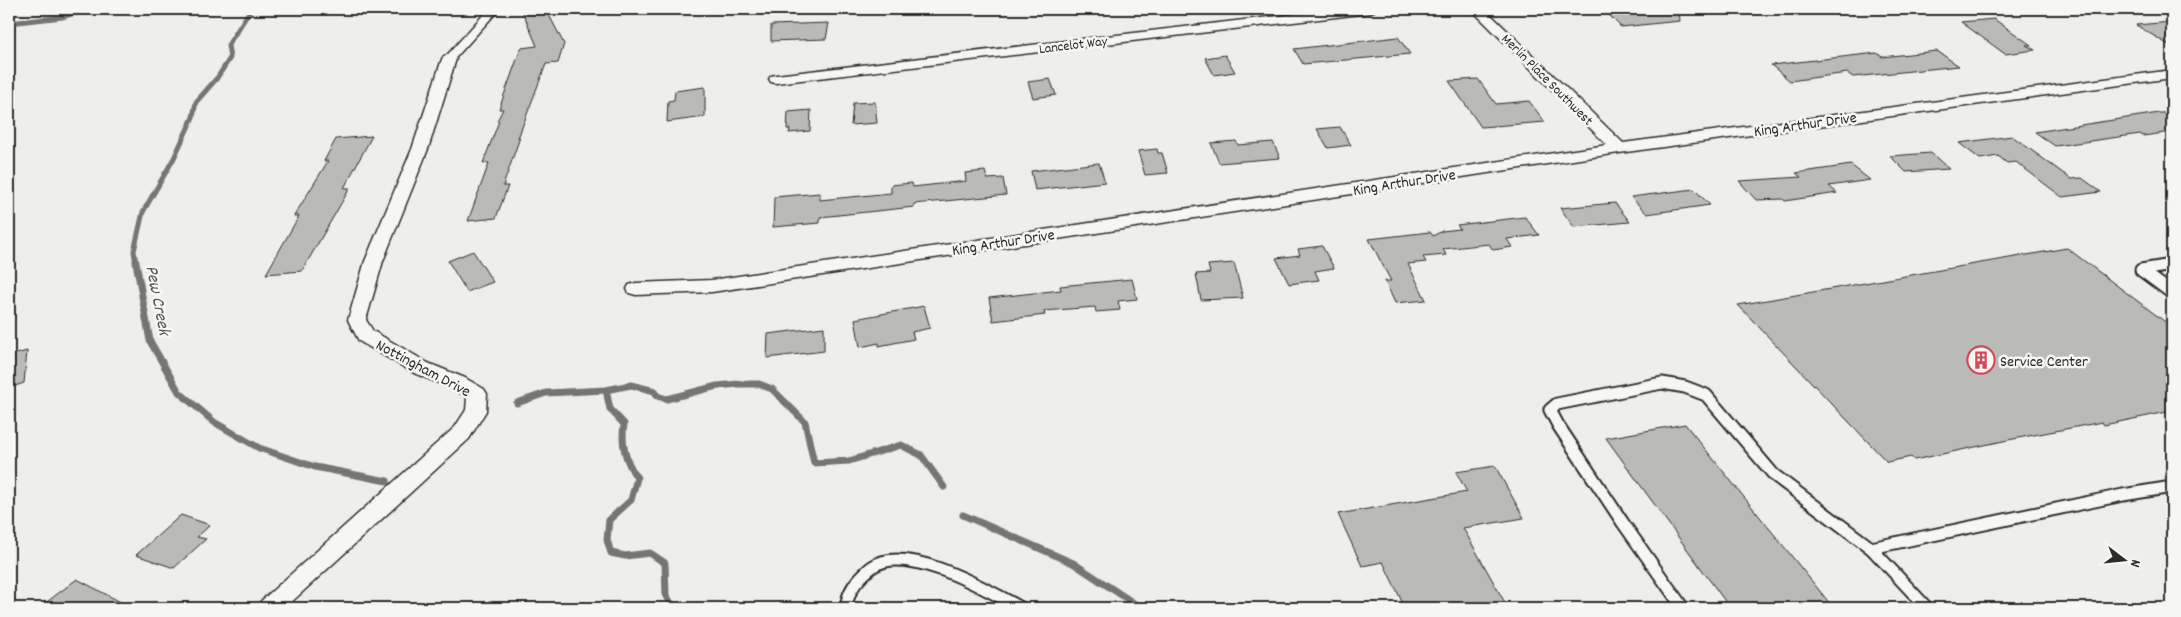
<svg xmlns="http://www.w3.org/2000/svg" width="2181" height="617" font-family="Dekko,sans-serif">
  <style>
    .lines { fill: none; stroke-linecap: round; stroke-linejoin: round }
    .stream-far1 { stroke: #757573; stroke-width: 5 }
    .stream { stroke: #757573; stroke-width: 7 }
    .building { fill: #babab7; stroke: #2b2b2b }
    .service-far1-casing { stroke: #2b2b2b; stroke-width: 11 }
    .service-casing { stroke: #2b2b2b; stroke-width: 15 }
    .minor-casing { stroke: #2b2b2b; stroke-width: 3 }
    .service-far1 { stroke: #f6f6f2; stroke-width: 8 }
    .service { stroke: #f6f6f2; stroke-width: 11 }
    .minor { fill: #f6f6f2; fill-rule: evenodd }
    .labels { text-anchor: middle; stroke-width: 5; stroke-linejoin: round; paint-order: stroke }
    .far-street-label { font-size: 14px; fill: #2b2b2b; stroke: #f6f6f2 }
    .street-label { font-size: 16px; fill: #2b2b2b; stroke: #f6f6f2 }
    .poi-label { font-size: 16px; fill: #2b2b2b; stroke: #f6f6f2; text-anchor: start }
    .water-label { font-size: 18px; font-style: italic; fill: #565655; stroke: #f6f6f2 }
  </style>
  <rect width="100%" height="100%" fill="#eeeeea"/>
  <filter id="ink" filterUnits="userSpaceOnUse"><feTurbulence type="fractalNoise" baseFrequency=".02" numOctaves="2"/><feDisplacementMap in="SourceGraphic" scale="10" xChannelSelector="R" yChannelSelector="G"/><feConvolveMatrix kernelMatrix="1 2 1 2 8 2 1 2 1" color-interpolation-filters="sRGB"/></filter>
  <g filter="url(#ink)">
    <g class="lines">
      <g class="stream-far1">
        <polyline points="9,23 63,17 87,9"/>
        <polyline points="136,264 134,251 143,212 174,158 193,117 196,102 217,78 230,58 228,45 251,9"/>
      </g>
      <g class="stream">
        <polyline points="136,262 150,341 179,392 214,422 259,448 315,467 387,481"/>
        <path d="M606 390 610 409 624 424C621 445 625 460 637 478L631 500 609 520 607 540 611 553 625 556 650 553 665 563 666 595 674 608"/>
        <polyline points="517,403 546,393 606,390 631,385 655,391 657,396 667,399 717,386 739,384 759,384 772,389 805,422 814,463 849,461 901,445 921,455 944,487"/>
        <polyline points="963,515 1073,563 1141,608"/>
      </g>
    </g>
    <g class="building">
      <polygon points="541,9 546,9 564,44 558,63 546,64 518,138 520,137 503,186 508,186 496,218 468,221 489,163 483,163 499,121 497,121 503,109 499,109 521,48 537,46 523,13"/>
      <polygon points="1630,9 1679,9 1680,21 1621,27 1605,11"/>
      <polygon points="1994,19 2031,45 2026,45 2035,50 2005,54 1961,22"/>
      <polygon points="2172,22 2172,47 2136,25"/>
      <polygon points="829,23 826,39 771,41 771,25"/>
      <polygon points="1398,37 1410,54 1303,64 1294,49"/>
      <polygon points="1937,51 1959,66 1853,77 1847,73 1790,81 1771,65 1877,53 1882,57"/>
      <polygon points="1225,55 1235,72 1214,75 1205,58"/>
      <polygon points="1050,79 1056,95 1033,98 1028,82"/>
      <polygon points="1478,79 1496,104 1529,101 1545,122 1481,127 1449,81"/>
      <polygon points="705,87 705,117 667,122 668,101 674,100 675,91"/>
      <polygon points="875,102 877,123 851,125 853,103"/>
      <polygon points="811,110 810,131 789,133 790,129 787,129 788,112"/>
      <polygon points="2159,113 2172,113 2172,132 2143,136 2140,134 2055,146 2035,132"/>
      <polygon points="1340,127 1351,145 1328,148 1317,129"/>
      <polygon points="372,136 344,188 350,188 302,271 266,274 299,216 294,216 328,161 324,161 336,139"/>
      <polygon points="2012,136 2071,179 2082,178 2101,192 2062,197 2016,162 2007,163 1998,156 1980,159 1959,143"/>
      <polygon points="1236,141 1238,145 1273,142 1280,158 1219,163 1211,143"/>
      <polygon points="1157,149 1158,153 1162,153 1168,173 1145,175 1138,151"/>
      <polygon points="1931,153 1949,169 1906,172 1890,156"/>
      <polygon points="1099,163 1105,182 1035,190 1031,171"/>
      <polygon points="1851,165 1870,180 1829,186 1837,193 1785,201 1783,199 1756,200 1739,181 1801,177 1796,173"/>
      <polygon points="985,171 987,179 1003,178 1006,195 914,204 914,207 820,217 820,223 773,227 774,197 820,193 820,200 891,193 891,185 912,183 913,187 966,181 965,173"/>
      <polygon points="1694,189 1710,205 1647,214 1631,197"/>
      <polygon points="1615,203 1630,222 1574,227 1560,208"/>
      <polygon points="1525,217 1539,235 1507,239 1512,247 1493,250 1489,244 1443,249 1446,255 1423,257 1426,262 1408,264 1426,300 1395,303 1385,281 1391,281 1369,239 1430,232 1433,236 1442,231 1460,229 1457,225"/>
      <polygon points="1322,246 1334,268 1315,271 1319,280 1289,284 1276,258 1300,255 1298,249"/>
      <polygon points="2067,248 2172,327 2172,411 2104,425 2102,422 2008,440 1914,460 1911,457 1887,462 1738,305"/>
      <polygon points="473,251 493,282 467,292 448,261"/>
      <polygon points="1234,263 1243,298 1201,300 1196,274 1210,273 1208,265"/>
      <polygon points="1132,279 1137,299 1118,301 1120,310 1096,312 1095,307 1044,311 1045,315 993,321 989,298 1061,290 1060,286"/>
      <polygon points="924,306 930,328 912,332 914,339 879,346 879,343 860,347 855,319"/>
      <polygon points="824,327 824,351 767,358 768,334"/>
      <polygon points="27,351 24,383 9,388 9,356"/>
      <polygon points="1685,424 1831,605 1815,608 1730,608 1606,438"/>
      <polygon points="1495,466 1524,518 1463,528 1508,608 1405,608 1383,562 1362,566 1338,514 1467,492 1456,472"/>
      <polygon points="181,515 210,525 197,537 206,539 174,568 136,555"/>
      <polygon points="77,579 132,608 39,608"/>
    </g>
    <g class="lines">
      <g class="service-far1-casing">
        <polyline id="service-far1" points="449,59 494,9"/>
      </g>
      <g class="service-casing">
        <g id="service">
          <polyline points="2172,265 2141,270 2172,293"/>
          <path d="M847 608C846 597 853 585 861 577 864 574 868 570 872 567 906 542 989 591 1021 608"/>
          <polyline points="1683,608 1623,523 1558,425 1550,410 1557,404 1662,383 1685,387 1706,395 1774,475 1871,548"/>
          <polyline points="1927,608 1871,548 2123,495 2172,487"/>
        </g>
      </g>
      <g class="minor-casing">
        <g id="minor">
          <polygon points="1338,9 1377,9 1370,13 776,83 771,82 769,79 771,76 776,75"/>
          <polygon points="1471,9 1485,9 1623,143 2172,70 2172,78 1619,153 712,292 636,295 629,293 627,289 629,285 636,283 712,280 1607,145"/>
          <polygon points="449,55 454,56 456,59 428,149 383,261 366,320 373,331 428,363 465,378 484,389 487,394 486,411 469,439 285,608 257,608 261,601 455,427 466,410 467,397 451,388 414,373 359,341 348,320 365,261 412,149 442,59 444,56"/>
        </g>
      </g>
      <use href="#service-far1" class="service-far1"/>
      <use href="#service" class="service"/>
      <use href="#minor" class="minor"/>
    </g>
  </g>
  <defs>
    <g id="building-ring" transform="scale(1.4375)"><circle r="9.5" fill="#f6f6f2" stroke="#d1495b" stroke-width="1.5"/><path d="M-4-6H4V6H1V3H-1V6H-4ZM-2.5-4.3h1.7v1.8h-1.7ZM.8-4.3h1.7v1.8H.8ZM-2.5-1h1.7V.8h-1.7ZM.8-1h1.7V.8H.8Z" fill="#d1495b"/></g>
  </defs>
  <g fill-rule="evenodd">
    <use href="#building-ring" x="1981" y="360"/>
  </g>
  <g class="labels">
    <g class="far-street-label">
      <text transform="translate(1073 44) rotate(-7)" y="5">Lancelot Way</text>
      <text transform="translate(1548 79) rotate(45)" y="5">Merlin Place Southwest</text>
    </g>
    <g class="street-label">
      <text transform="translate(1805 123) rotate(-8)" y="6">King Arthur Drive</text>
      <text transform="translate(1404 181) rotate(-9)" y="6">King Arthur Drive</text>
      <text transform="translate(1003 241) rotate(-9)" y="6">King Arthur Drive</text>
      <text transform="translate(424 367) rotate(28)" y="6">Nottingham Drive</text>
    </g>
    <g class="poi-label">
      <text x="2000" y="366">Service Center</text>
    </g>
    <g class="water-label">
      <text transform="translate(159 300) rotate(79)" y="6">Pew Creek</text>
    </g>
  </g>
  <rect width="2181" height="617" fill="none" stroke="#f6f6f2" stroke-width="30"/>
  <rect x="15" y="15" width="2151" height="587" fill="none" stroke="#2b2b2b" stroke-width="2" filter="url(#ink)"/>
  <g transform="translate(2124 560) rotate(106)" stroke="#f6f6f2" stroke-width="4" paint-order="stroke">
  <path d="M0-4L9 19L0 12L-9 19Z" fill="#2b2b2b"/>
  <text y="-8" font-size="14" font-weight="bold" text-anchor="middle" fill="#2b2b2b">N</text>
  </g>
</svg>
